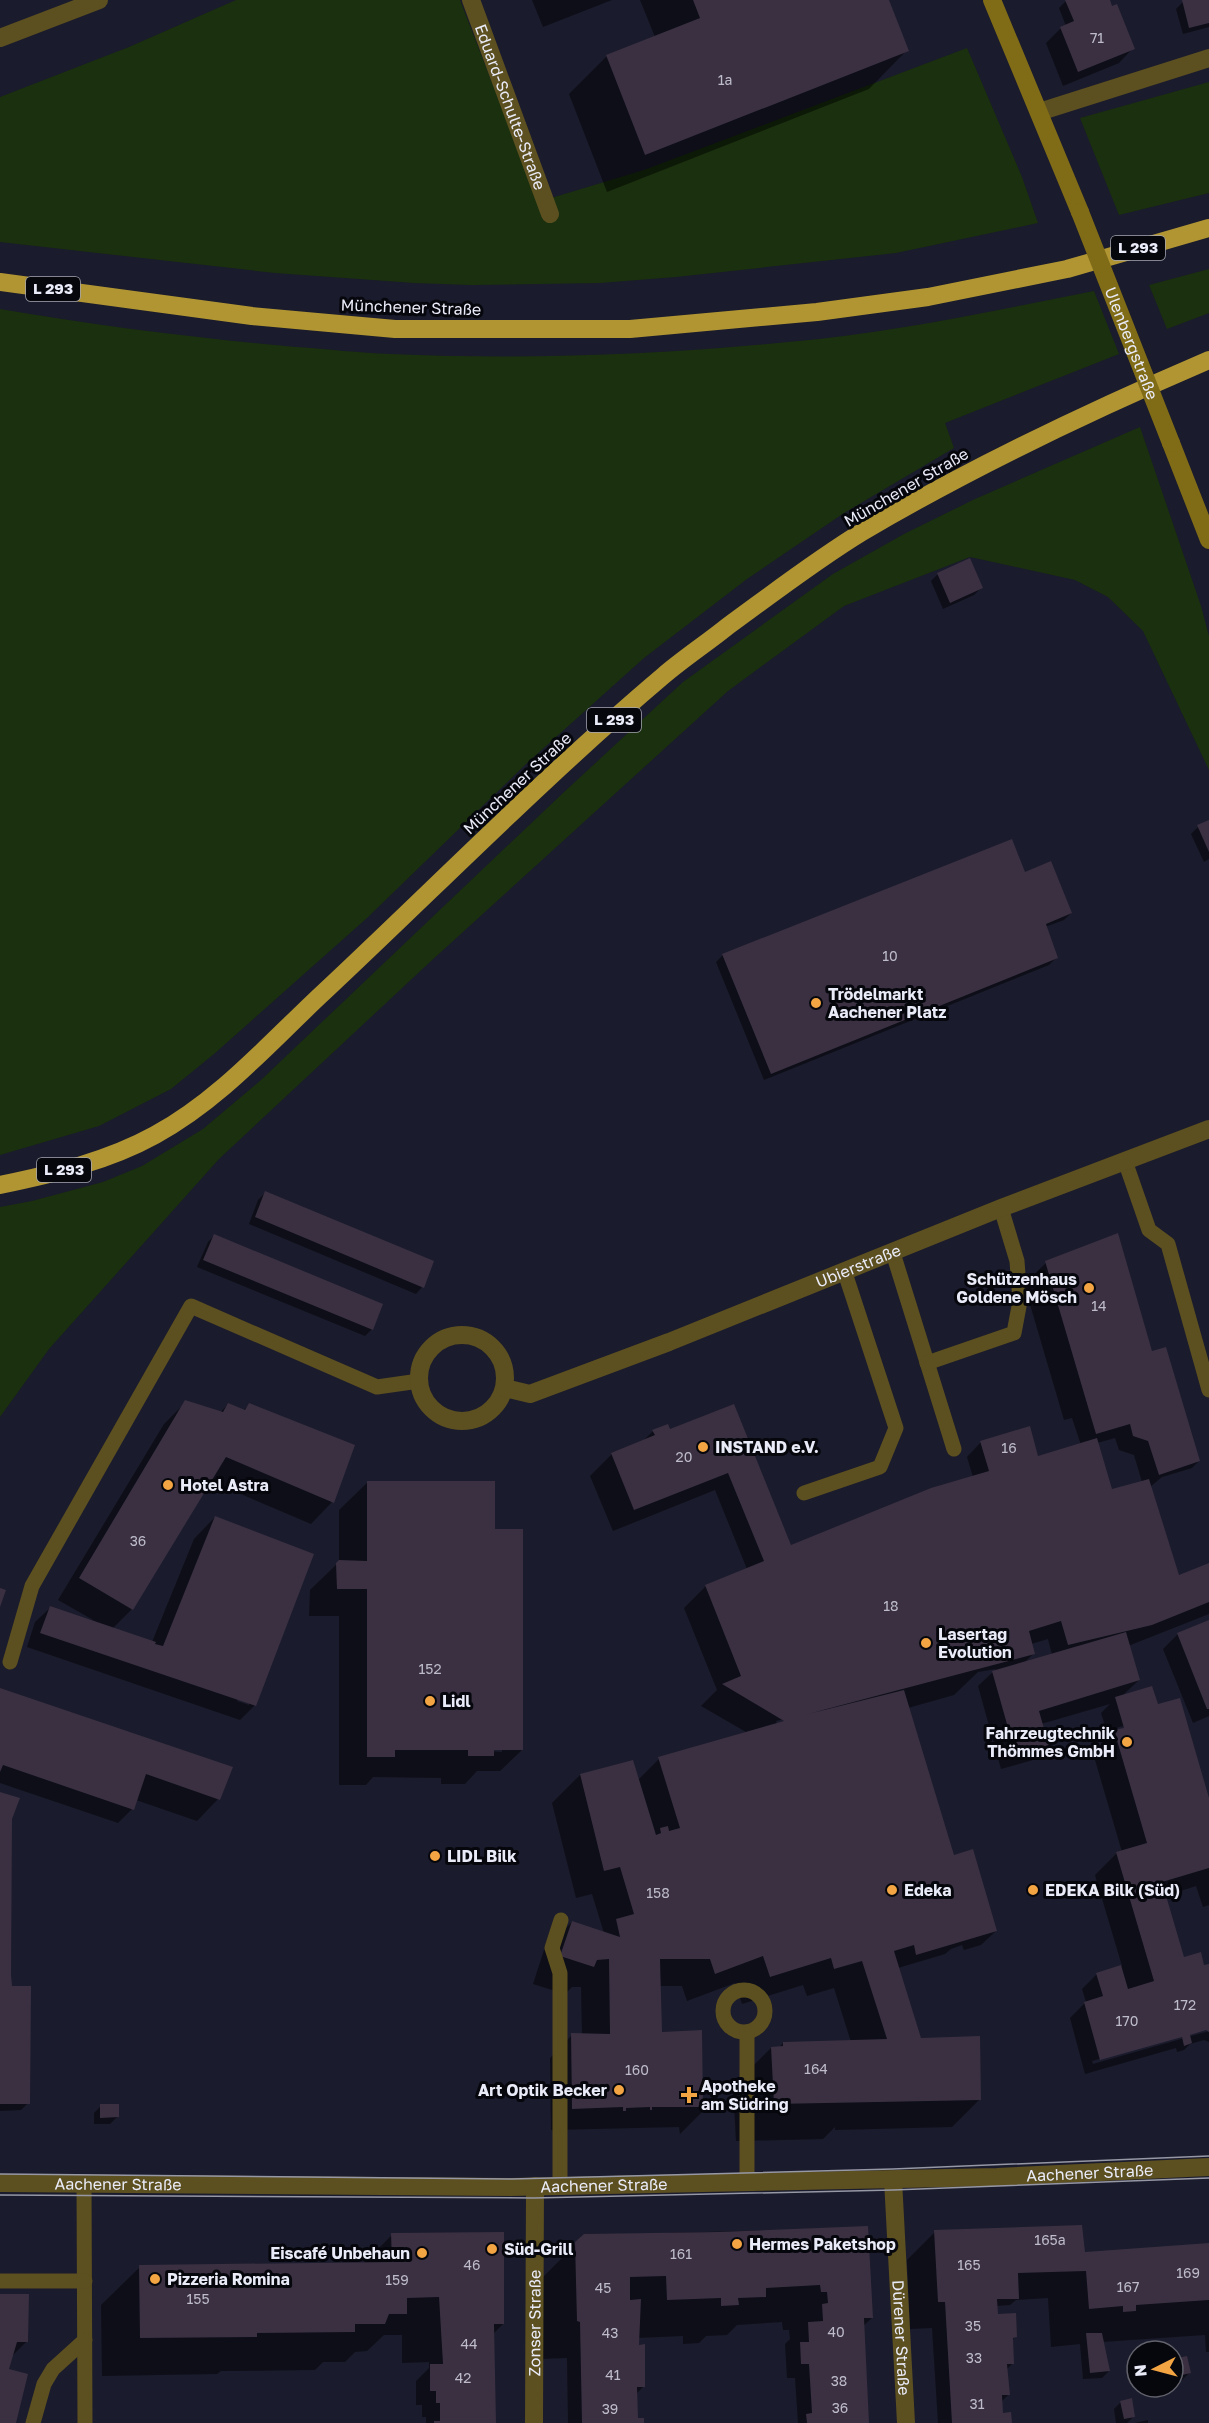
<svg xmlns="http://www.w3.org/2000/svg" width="1209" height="2423" font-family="'Golos Text',sans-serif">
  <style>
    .green { fill: #1a300e }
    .shadow { fill: #0007; fill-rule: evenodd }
    .building { fill: #3a3042 }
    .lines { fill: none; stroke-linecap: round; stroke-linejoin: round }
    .lane { stroke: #5c4f20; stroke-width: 15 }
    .street { stroke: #5c4f20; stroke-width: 18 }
    .secondary { stroke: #806b16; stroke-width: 18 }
    .highway { stroke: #b09532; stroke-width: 18 }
    .tram { stroke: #9798a6; stroke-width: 1.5 }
    .secondary-bridge { stroke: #806b16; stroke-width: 18 }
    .poi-dot { fill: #f3a443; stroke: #06070d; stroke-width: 2 }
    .labels { text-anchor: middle; stroke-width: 6; stroke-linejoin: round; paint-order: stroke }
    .number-label { font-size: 14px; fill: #bebcca }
    .shield { fill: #06070d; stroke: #a6a7b2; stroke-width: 1.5 }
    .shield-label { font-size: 15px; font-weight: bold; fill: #eaebf8 }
    .street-label { font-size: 16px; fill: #eaebf8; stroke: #06070d }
    .poi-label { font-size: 16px; font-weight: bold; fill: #eaebf8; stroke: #06070d; text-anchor: start }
  </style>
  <rect width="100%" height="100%" fill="#1a1b2c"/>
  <g class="green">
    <polygon points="236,0 460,0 538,202 644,170 967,48 1022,177 1038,223 896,253 676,277 600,283 471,285 414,283 275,273 0,242 0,97 129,47"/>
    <polygon points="1209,82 1209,193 1119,215 1080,118"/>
    <polygon points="1209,269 1209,313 1167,329 1149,285"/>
    <path d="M1094 291 1119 354 945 423 954 448 844 513 747 579 644 658 526 764 367 918 214 1054 171 1089 99 1126 0 1155V309C98 326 197 338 296 347 328 349 359 353 390 354 523 360 656 355 788 342 891 333 993 311 1094 291Z"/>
    <polygon points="1140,427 1201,606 1209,636 1209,770 1143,631 1108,597 1075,580 970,557 844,606 728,691 430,962 219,1159 49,1349 0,1417 0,1207 32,1201 103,1182 142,1166 203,1129 261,1080 563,793 683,682 833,574 904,534 975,499"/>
  </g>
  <g class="shadow">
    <polygon points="532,0 612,0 543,27"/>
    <polygon points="640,0 887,0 907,50 869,89 607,192 569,94 607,56 655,37"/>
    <polygon points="1108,0 1133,48 1119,63 1063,86 1046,43 1061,28 1066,26 1059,8 1066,1"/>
    <polygon points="1189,0 1209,0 1209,27 1183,34 1176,9 1183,2"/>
    <polygon points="938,574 981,588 974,595 943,609 931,581"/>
    <polygon points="1209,822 1209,859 1204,862 1191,834 1198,827"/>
    <polygon points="1024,874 1071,913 1064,920 1045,927 1056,958 1049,965 764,1080 716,962 723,955"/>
    <polygon points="265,1193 422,1287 416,1294 249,1224 258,1200"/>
    <polygon points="215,1235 372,1329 365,1336 197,1267 208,1242"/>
    <path d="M1117 1235 1151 1353 1165 1349 1199 1461 1192 1468 1162 1477 1150 1487 1178 1577 1209 1564V1614L1128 1646 1139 1680 1122 1696 1151 1688 1157 1706 1179 1700 1209 1803V1905L1203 1907 1196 1886 1165 1896 1184 1960 1200 1954 1203 1965 1199 1969 1209 1965V2027L1092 2061 1093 2064 1209 2031V2042L1204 2040 1190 2044 1184 2050 1177 2052 1176 2048 1085 2074 1070 2018 1086 2002 1082 1989 1097 1974 1122 1966 1095 1875 1117 1853 1122 1852 1093 1753 1109 1738 1101 1713 1110 1704 1041 1724 1047 1746 1033 1760 1001 1769 978 1686 996 1669 978 1672 954 1695 908 1708 953 1858 972 1851 996 1931 981 1945 964 1950 962 1945 951 1949 945 1954 898 1968 920 2040 978 2038 980 2099 952 2127 835 2130V2127L823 2139 736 2141 733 2086 771 2048H779L783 2043 851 2042 834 1988 807 1996 803 1985 742 2004 735 1983 687 2001 682 1986H659L661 2032 658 2034 700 2033 702 2112 680 2134 679 2127 551 2130 550 2058 571 2036H582L581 1987H572L565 1994 533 1984 544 1950 572 1922 604 1933 592 1894 576 1898 552 1803 580 1775 632 1762 638 1780 659 1759 746 1732 701 1706 717 1690 684 1608 706 1586 747 1569 715 1490 613 1531 590 1476 612 1454 642 1442 653 1431 667 1426 669 1431 733 1406 790 1548 932 1490 973 1477 967 1457 981 1442 1029 1428 1036 1455 1032 1459 1081 1445 1072 1418 1064 1420 1024 1284 1046 1263ZM1115 1438 1119 1450 1134 1455 1142 1482 1111 1492 1097 1443ZM933 1501H937L981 1653H979ZM1048 1639 1052 1655 1024 1663 1033 1654 1031 1644ZM819 1710V1713L777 1724 776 1721ZM1167 1714V1717L1117 1731 1116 1728ZM863 2061 864 2091H861L860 2064Z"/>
    <path d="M186 1402 220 1413 228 1404 243 1411 249 1405 332 1502 311 1524 210 1481 132 1609 112 1629 152 1642 194 1539 215 1517 255 1705 240 1720 27 1647 35 1622 50 1608 95 1621 58 1600 164 1424ZM238 1698 249 1702V1705L237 1701Z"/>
    <path d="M368 1482 493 1530 522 1750 500 1771H477L465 1784H441V1778L373 1777 366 1785H339V1616H309L310 1590 339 1562V1510ZM487 1748 502 1749V1752L487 1751Z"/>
    <polygon points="1209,1621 1209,1716 1193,1723 1163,1649 1178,1634"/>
    <polygon points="0,1689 218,1799 197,1821 136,1800 132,1809 118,1823 0,1783"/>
    <polygon points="0,1793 11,1819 10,1990 28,2103 21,2110 0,2111"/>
    <polygon points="101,2106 117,2117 110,2124 94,2124 94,2113"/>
    <polygon points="866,2228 872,2318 863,2326 868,2423 798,2423 795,2378 787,2378 785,2344 790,2339 789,2330 783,2330 782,2322 737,2325 727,2335 706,2336 699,2343 683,2344 683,2336 637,2338 644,2386 636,2394 637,2420 642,2423 568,2423 567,2358 539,2359 538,2282 585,2235"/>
    <polygon points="935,2232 1083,2255 1209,2244 1209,2352 1206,2352 1205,2335 1102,2342 1109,2371 1102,2378 1083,2379 1080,2344 1051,2347 1048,2298 1016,2300 1010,2305 996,2306 996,2317 1015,2337 1012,2340 1013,2363 1006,2370 1009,2394 1001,2402 1002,2415 1010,2423 938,2423 932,2328 910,2329 907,2260"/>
    <polygon points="392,2235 503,2324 493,2334 495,2423 421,2423 426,2423 426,2417 422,2417 422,2405 416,2405 416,2381 429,2368 429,2362 402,2363 402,2335 384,2335 367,2351 355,2352 345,2362 323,2362 315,2370 221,2371 217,2374 102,2376 101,2305 140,2267 363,2264"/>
    <polygon points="0,2296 27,2341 11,2357 8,2370 13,2423 0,2423"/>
    <polygon points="1173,2360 1189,2373 1182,2380 1173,2382"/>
    <polygon points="1121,2402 1134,2416 1127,2423 1116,2423 1114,2409"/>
    <polygon points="1148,2420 1148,2423 1135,2423"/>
  </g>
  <g class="building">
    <polygon points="693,0 889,0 909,51 645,155 606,55 700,18"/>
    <polygon points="1065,0 1110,0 1112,6 1117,4 1135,49 1078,72 1060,27 1074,21"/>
    <polygon points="1182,0 1209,0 1209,23 1189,28"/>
    <polygon points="970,558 983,588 950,603 937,573"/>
    <polygon points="1209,820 1209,852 1197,825"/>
    <polygon points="1012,839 1025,872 1051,861 1072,913 1046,924 1058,958 771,1074 722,954"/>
    <polygon points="265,1191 434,1261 424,1288 255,1217"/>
    <polygon points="1118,1233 1152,1351 1166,1347 1200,1461 1159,1475 1148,1441 1133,1436 1130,1424 1096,1434 1045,1261"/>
    <polygon points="214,1234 383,1304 373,1330 203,1260"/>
    <polygon points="185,1400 223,1412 228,1403 245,1410 249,1403 355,1445 334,1503 226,1457 133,1610 79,1578"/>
    <polygon points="734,1404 791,1545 931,1488 989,1471 980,1441 1030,1426 1038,1456 1097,1438 1112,1489 1149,1479 1179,1575 1209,1563 1209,1602 1152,1625 1068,1645 1061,1621 1029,1631 1035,1654 804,1715 904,1690 954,1855 973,1849 997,1931 916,1955 914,1945 894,1951 921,2038 980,2036 981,2100 774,2104 771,2047 783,2046 783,2042 887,2039 862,1961 834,1969 831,1958 770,1977 763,1956 715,1974 710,1959 660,1959 662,2032 702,2030 703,2107 652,2107 652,2110 650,2110 650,2107 626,2108 626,2111 623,2111 623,2107 572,2109 571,2033 610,2034 609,1959 597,1960 594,1967 560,1956 572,1921 620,1937 616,1919 634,1914 620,1867 604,1871 580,1774 633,1760 656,1835 661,1833 660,1828 668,1826 669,1831 680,1828 658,1757 784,1721 722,1684 741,1676 705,1585 764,1561 728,1473 634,1510 611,1453 655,1435 652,1430 668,1424 670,1429"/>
    <polygon points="367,1481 495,1481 495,1529 523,1529 523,1750 494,1750 494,1756 468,1756 468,1750 395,1750 395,1757 367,1757 367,1589 337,1589 336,1563 339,1560 367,1561"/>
    <polygon points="215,1516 314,1554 256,1706 40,1633 50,1606 156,1642 155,1644 163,1646"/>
    <polygon points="0,1588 6,1590 0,1607"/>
    <polygon points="1209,1620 1209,1709 1207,1709 1177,1633"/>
    <polygon points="1126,1632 1140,1680 1039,1711 1049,1746 1016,1756 992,1671"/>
    <polygon points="1152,1686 1158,1704 1180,1698 1209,1798 1209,1868 1162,1882 1184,1957 1201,1952 1204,1965 1209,1964 1209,2032 1206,2030 1190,2035 1192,2043 1184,2046 1182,2037 1100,2060 1084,2002 1103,1996 1096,1973 1121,1965 1128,1989 1154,1981 1116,1852 1147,1843 1114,1730 1124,1728 1115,1697"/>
    <polygon points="0,1688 233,1767 220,1800 146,1774 134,1810 3,1765 0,1772"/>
    <polygon points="0,1792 20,1798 12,1819 11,1975 12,1986 31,1986 30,2104 0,2104"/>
    <polygon points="100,2104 119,2104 119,2117 100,2118"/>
    <polygon points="1082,2225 1085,2252 1209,2243 1209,2300 1136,2305 1136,2311 1123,2312 1123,2306 1089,2309 1086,2271 1018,2273 1019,2299 997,2299 998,2314 1016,2313 1017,2337 1013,2338 1014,2364 1007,2364 1010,2395 1002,2395 1003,2413 1011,2412 1012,2423 952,2423 945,2302 938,2302 934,2230"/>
    <polygon points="868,2226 873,2318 864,2318 869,2423 807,2423 806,2414 812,2413 809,2364 801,2364 800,2342 809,2342 808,2322 823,2321 822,2304 828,2303 827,2292 821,2292 820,2285 766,2288 766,2297 738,2298 739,2305 721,2306 721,2298 667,2300 666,2276 630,2277 630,2300 641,2299 639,2345 645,2344 645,2387 637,2387 638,2418 644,2418 644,2423 582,2423 580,2322 577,2321 575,2242 584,2234 718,2232"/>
    <polygon points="504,2232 504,2324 494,2324 496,2423 434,2423 434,2421 440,2421 440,2403 436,2403 436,2391 430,2391 430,2364 443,2364 439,2297 407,2298 407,2314 389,2314 385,2324 355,2324 355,2332 257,2333 257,2337 140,2338 139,2265 392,2262 391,2233"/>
    <polygon points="0,2294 29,2294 28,2342 17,2342 9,2369 28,2374 16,2423 0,2423"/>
    <polygon points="1086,2333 1102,2333 1110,2371 1090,2373"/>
    <polygon points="1187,2356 1191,2373 1173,2377 1173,2359"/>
    <polygon points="1132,2398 1135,2417 1124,2419 1120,2401"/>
  </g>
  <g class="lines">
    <g class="lane">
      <polyline points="1125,1161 1149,1230 1168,1244 1209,1390"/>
      <polyline points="893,1253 954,1449"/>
      <polyline points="927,1363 1014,1333 1020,1301 1017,1261 1001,1208"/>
      <polyline points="804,1493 880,1467 896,1428 845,1273"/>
      <polyline points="10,1662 32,1586 191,1306 377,1387 419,1381"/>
      <circle cx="744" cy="2011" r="21"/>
      <polyline points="747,2032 747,2182"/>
      <polyline points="84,2182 85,2423"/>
      <polyline points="560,2186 560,1973 552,1948 561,1920"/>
      <polyline points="0,2281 85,2281"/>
      <polyline points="33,2423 44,2384 53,2369 85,2340"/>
    </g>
    <g class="street">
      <path id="s1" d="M471 0 550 214"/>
      <polyline points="0,38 99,0"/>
      <polyline points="1039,112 1209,58"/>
      <circle cx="462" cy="1378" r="43"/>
      <path id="s2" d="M505 1388 530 1394 669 1342 1001 1208 1209 1129"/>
      <path id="s3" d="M893 2180 906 2423"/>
      <path id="s4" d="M0 2183 511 2187 997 2177 1209 2167"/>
      <path id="s5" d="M534 2423 535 2186"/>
    </g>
    <g class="secondary">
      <polyline points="992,0 1080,212"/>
      <polyline points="1171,443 1209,540"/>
    </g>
    <g class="highway">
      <polyline points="0,282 252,316 395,329 630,329 817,312 928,297 1067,269 1209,228"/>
      <path d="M0 1185C53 1174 108 1161 155 1135 221 1099 271 1041 325 991 437 886 546 775 663 676 684 658 707 643 728 626 772 594 816 560 862 532 974 466 1090 411 1209 360"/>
    </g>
    <g class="tram">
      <polyline points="0,2174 512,2179 893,2169 1209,2156"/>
      <polyline points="0,2195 534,2198 893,2190 1209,2178"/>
    </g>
    <path class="secondary-bridge" id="s6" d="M1080 212 1171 443"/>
  </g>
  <g class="poi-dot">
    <circle cx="816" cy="1003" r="6"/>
    <circle cx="1089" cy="1288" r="6"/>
    <circle cx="703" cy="1447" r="6"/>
    <circle cx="168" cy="1485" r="6"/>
    <circle cx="926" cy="1643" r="6"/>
    <circle cx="430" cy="1701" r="6"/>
    <circle cx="1127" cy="1742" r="6"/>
    <circle cx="435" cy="1856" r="6"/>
    <circle cx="892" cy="1890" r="6"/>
    <circle cx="1033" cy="1890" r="6"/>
    <circle cx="619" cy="2090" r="6"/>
    <path d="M686 2086h6v6h6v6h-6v6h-6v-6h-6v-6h6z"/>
    <circle cx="737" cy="2244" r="6"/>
    <circle cx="492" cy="2249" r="6"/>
    <circle cx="422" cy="2253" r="6"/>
    <circle cx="155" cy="2279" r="6"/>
  </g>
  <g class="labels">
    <g class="number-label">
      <text x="1097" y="43">71</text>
      <text x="725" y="85">1a</text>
      <text x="890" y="961">10</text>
      <text x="1099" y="1311">14</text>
      <text x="1009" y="1453">16</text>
      <text x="684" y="1462">20</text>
      <text x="138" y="1546">36</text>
      <text x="891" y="1611">18</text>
      <text x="430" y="1674">152</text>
      <text x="658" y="1898">158</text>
      <text x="1185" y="2010">172</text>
      <text x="1127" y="2026">170</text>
      <text x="816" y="2074">164</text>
      <text x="637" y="2075">160</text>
      <text x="1050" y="2245">165a</text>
      <text x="681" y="2259">161</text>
      <text x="472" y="2270">46</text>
      <text x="969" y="2270">165</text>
      <text x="1188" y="2278">169</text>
      <text x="397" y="2285">159</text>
      <text x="1128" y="2292">167</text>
      <text x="603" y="2293">45</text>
      <text x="198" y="2304">155</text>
      <text x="973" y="2331">35</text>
      <text x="836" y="2337">40</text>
      <text x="610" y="2338">43</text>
      <text x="469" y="2349">44</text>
      <text x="974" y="2363">33</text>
      <text x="613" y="2380">41</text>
      <text x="463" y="2383">42</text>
      <text x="839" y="2386">38</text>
      <text x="977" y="2409">31</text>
      <text x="840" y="2413">36</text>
      <text x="610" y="2414">39</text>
    </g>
    <g class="shield">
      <rect x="1111" y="236" width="54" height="24" rx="4.5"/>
      <rect x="26" y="277" width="54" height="24" rx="4.5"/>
      <rect x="587" y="708" width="54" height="24" rx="4.5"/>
      <rect x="37" y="1158" width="54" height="24" rx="4.5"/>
    </g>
    <g class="shield-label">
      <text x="1138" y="253">L 293</text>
      <text x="53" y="294">L 293</text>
      <text x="614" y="725">L 293</text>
      <text x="64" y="1175">L 293</text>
    </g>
    <g class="street-label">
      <text dy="6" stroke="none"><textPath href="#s1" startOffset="114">Eduard-Schulte-Straße</textPath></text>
      <text transform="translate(411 307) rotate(2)" y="6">Münchener Straße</text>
      <text dy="6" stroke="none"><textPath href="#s6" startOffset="141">Ulenbergstraße</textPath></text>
      <text transform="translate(906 487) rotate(-30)" y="6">Münchener Straße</text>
      <text transform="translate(517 783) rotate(-43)" y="6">Münchener Straße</text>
      <text dy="6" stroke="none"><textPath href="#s2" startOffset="378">Ubierstraße</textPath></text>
      <text dy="6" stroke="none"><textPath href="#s4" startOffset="1090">Aachener Straße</textPath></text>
      <text dy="6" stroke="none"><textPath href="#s4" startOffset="118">Aachener Straße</textPath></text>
      <text dy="6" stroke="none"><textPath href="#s4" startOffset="604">Aachener Straße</textPath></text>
      <text dy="6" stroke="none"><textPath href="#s5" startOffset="100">Zonser Straße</textPath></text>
      <text dy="6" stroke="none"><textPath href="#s3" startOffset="158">Dürener Straße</textPath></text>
    </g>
    <g class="poi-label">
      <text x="828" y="1000">Trödelmarkt<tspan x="828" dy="18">Aachener Platz</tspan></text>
      <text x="1077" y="1285" text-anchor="end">Schützenhaus<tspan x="1077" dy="18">Goldene Mösch</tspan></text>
      <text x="715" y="1453">INSTAND e.V.</text>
      <text x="180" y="1491">Hotel Astra</text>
      <text x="938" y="1640">Lasertag<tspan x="938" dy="18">Evolution</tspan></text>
      <text x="442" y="1707">Lidl</text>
      <text x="1115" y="1739" text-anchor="end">Fahrzeugtechnik<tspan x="1115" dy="18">Thömmes GmbH</tspan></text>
      <text x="447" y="1862">LIDL Bilk</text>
      <text x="904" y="1896">Edeka</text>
      <text x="1045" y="1896">EDEKA Bilk (Süd)</text>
      <text x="701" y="2092">Apotheke<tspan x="701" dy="18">am Südring</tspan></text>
      <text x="607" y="2096" text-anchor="end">Art Optik Becker</text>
      <text x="749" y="2250">Hermes Paketshop</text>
      <text x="504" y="2255">Süd-Grill</text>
      <text x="410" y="2259" text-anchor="end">Eiscafé Unbehaun</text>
      <text x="167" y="2285">Pizzeria Romina</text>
    </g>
  </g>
  <g transform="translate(1155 2369) rotate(264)"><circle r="28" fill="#06070d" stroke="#61626b" stroke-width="1.5"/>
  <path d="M0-4.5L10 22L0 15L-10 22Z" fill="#f3a443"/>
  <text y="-9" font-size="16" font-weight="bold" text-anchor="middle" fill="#eaebf8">N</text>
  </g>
</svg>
